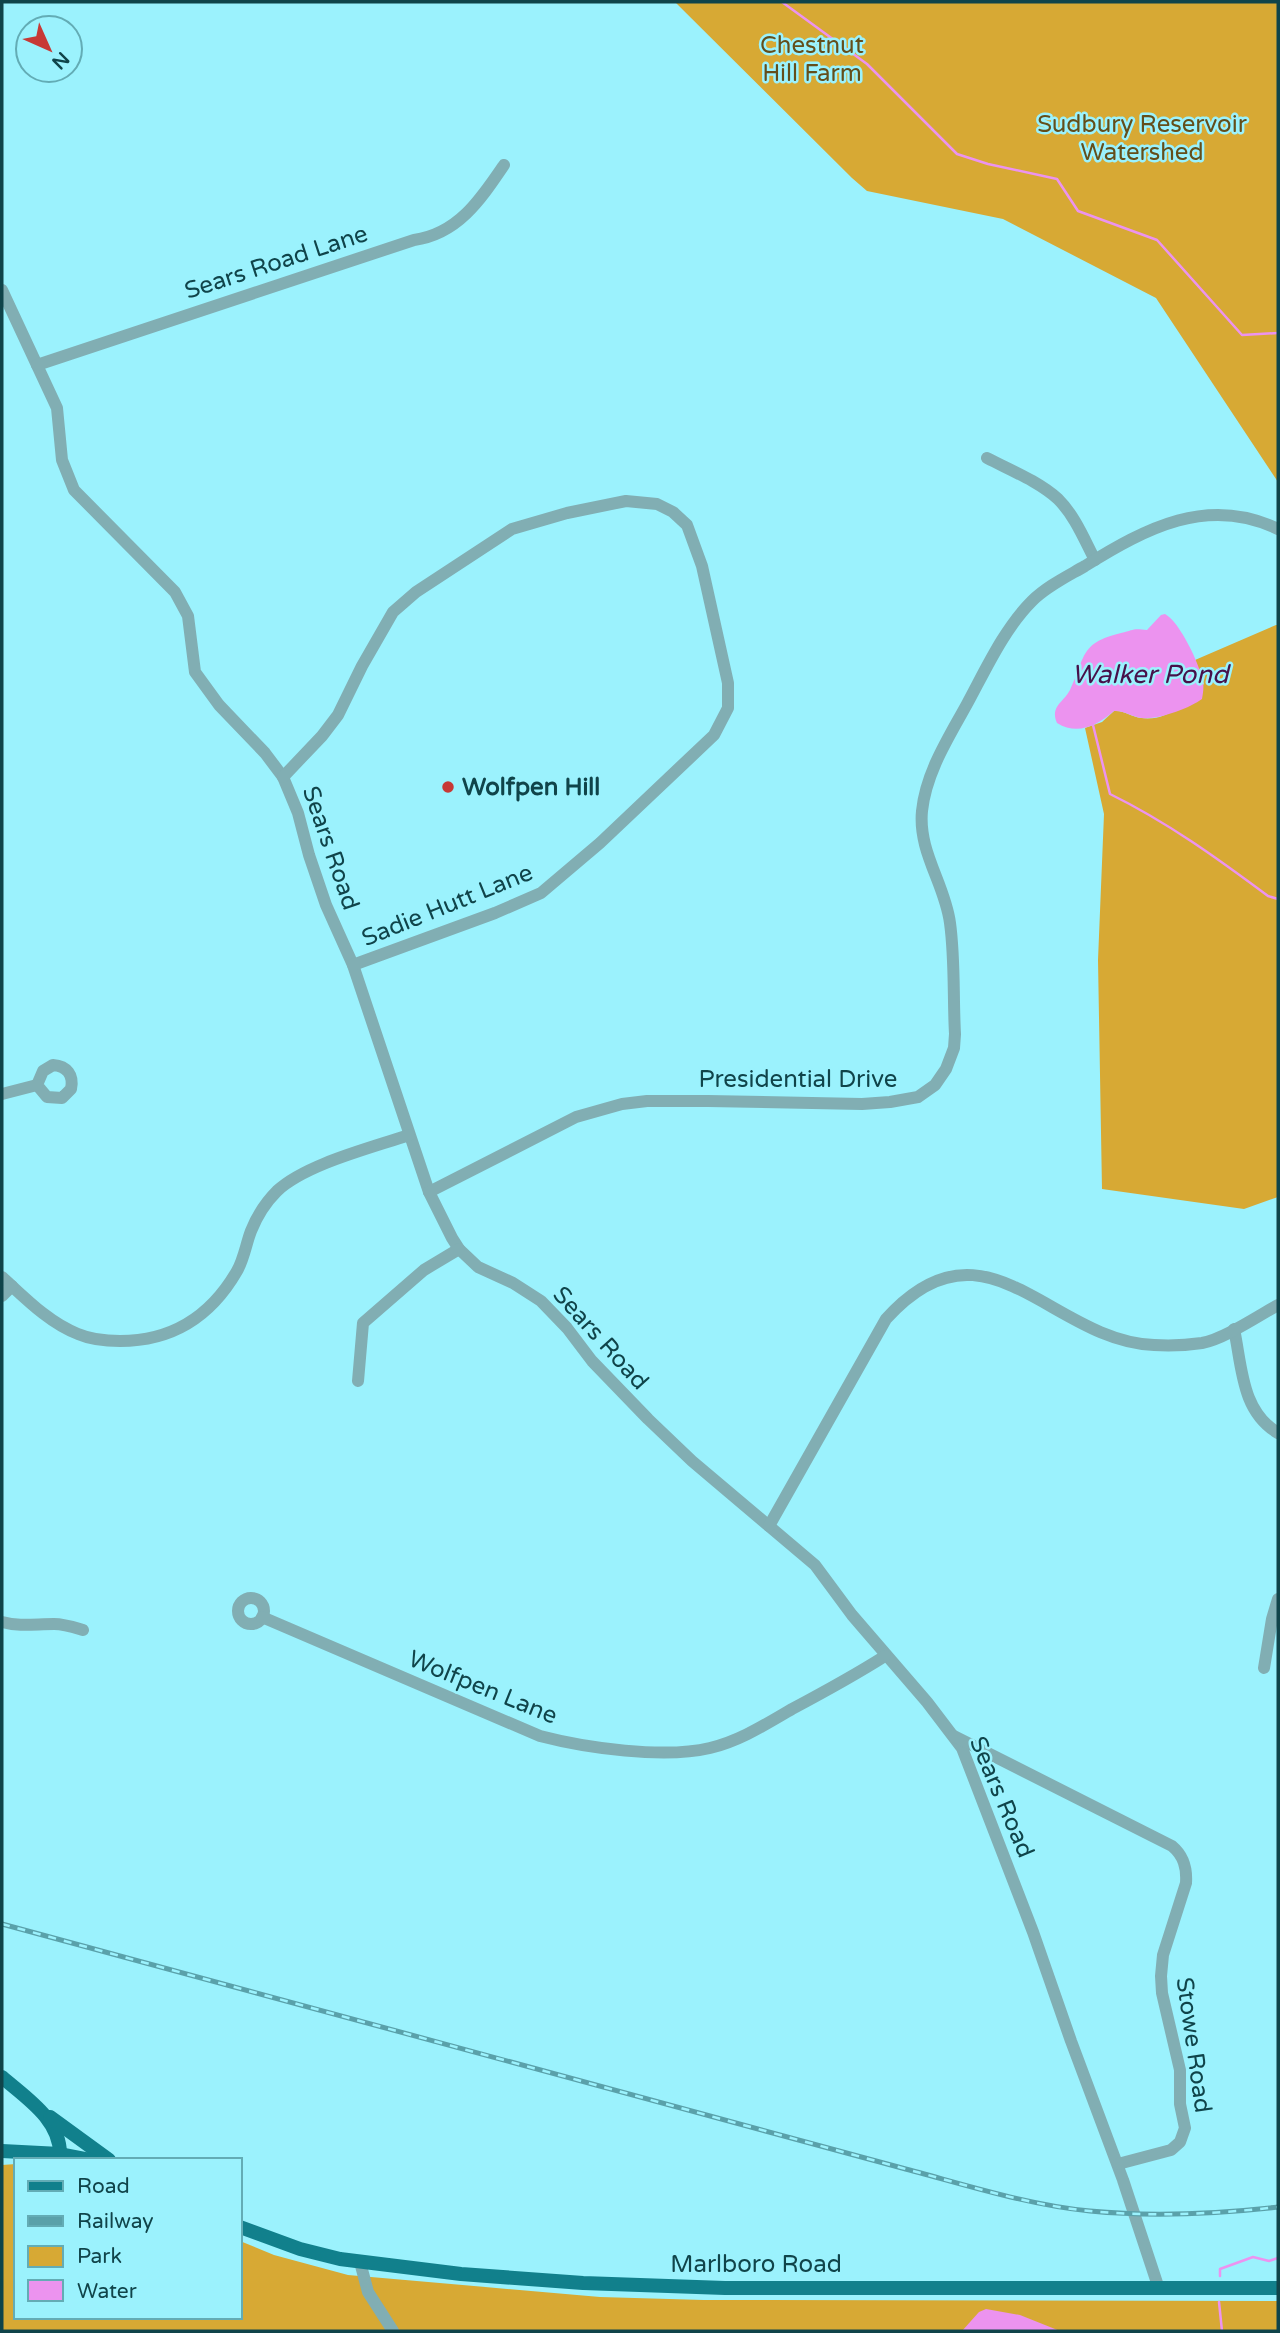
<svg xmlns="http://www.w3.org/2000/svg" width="1280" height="2333" font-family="'Varela Round',sans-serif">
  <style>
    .green { fill: #d7a934 }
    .water { fill: #ec93ef }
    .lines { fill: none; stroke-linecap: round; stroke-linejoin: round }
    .stream { stroke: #ec93ef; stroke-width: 2.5 }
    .minor { stroke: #81aeb3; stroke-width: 12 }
    .major { stroke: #11808c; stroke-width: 14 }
    .rail-casing { stroke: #5aa1aa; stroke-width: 5 }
    .rail { stroke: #9bf2fd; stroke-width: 2.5; stroke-dasharray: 8; stroke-linecap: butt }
    .poi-dot { fill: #c73936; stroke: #9bf2fd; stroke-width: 2.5 }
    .labels { text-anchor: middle; stroke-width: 5; stroke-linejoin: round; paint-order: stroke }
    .park-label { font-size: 24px; fill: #644e1a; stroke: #9bf2fd }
    .street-label { font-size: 24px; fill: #10444a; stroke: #9bf2fd }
    .poi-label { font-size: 24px; font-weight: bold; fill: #10444a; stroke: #9bf2fd; text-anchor: start }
    .water-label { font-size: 26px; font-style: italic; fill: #47114a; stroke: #9bf2fd }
  </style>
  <rect width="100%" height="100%" fill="#9bf2fd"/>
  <g class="green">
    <polygon points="675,2 1278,2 1278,482 1156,298 1003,219 867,191 852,178"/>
    <path d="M1276 625H1278V1197L1244 1209 1102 1189 1098 960 1104 814 1085 728 1102 722 1114 711C1124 710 1132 717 1141 718 1169 722 1185 701 1204 684L1195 660Z"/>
    <polygon points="16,2164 16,2317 240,2317 240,2241 274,2255 348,2275 600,2297 704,2300 1278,2301 1278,2331 2,2331 2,2165"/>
  </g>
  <g class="water">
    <path d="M1165 614C1180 622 1200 665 1203 682 1204 687 1203 693 1202 699 1190 708 1158 720 1142 718 1132 717 1124 710 1114 711 1098 725 1078 736 1057 723 1050 706 1063 703 1070 690 1086 657 1079 643 1121 633 1134 630 1132 628 1147 630L1161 615Z"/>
    <polygon points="986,2309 1020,2315 1060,2331 962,2331 979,2312"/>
  </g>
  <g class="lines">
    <g class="stream">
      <polyline points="782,2 867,64 957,154 988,164 1057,179 1078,211 1157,240 1242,335 1278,333"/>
      <path d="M1093 725 1110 794C1167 822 1217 858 1268 896L1278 899"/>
      <polyline points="1220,2276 1220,2269 1253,2257 1269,2261 1278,2258"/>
      <polyline points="1219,2302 1222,2331"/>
    </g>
    <g class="minor">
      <polyline points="2,290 57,408 62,460 74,490 175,592 188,616 195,672 219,705 265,753 283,777 298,813 309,855 326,905 353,965 429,1192 452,1238 459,1249 478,1267 513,1283 541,1301 567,1328 592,1361 648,1419 692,1461 815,1565 852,1615 927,1702 962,1748 1033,1932 1071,2041 1123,2180 1159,2289"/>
      <path d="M37 365 414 240C458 234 481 199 504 165"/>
      <path d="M987 458C1010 470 1038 481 1058 499 1075 516 1084 539 1095 560"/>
      <polyline points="283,777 322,736 338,715 362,666 393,612 416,592 512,529 567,513 626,501 657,504 673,512 687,525 702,566 728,683 728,708 714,735 600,843 541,893 495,913 353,965"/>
      <path d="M53 1065C67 1066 74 1075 71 1089L62 1098 47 1097 37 1085 43 1071Z"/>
      <polyline points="2,1094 37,1085"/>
      <path d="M429 1192 576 1117 622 1104 647 1101H708L862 1104 890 1102 918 1097 935 1085 946 1069 954 1048 955 1034C953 998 955 959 950 923 945 884 918 852 922 811 926 772 949 737 967 704 986 669 1004 629 1032 601 1047 586 1068 576 1085 566 1146 528 1208 495 1278 529"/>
      <path d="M2 1277C24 1297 49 1323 78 1334 92 1340 105 1341 120 1341 172 1341 211 1316 237 1271 244 1259 246 1244 251 1231 257 1216 266 1202 277 1191 306 1164 371 1148 409 1135"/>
      <polyline points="2,1296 12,1286"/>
      <path d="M1234 1329C1242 1366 1241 1411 1278 1433"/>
      <polyline points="358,1381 363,1323 424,1270 459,1249"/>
      <path d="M769 1526 886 1319C986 1208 1050 1341 1154 1345 1169 1346 1188 1345 1202 1343 1224 1339 1258 1316 1278 1305"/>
      <circle cx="251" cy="1611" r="13"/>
      <path d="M262 1617 540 1736C586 1748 664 1759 710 1748 740 1741 766 1724 792 1709 824 1692 855 1675 885 1656"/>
      <path d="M2 1622C20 1627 35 1624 54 1624 64 1624 73 1627 83 1630"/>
      <polyline points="1264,1668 1272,1619 1278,1599"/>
      <path d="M954 1736 1172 1846C1184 1856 1187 1868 1186 1883L1163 1955 1161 1976 1162 1993 1180 2070V2104L1185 2128 1180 2142 1171 2150 1118 2164"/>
      <polyline points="360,2262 368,2292 393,2331"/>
    </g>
    <g class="major">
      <path d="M2 2077C26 2098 60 2119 60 2154"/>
      <polyline points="50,2117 109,2160"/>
      <polyline points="2,2151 60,2154 91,2160"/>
      <polyline points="240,2227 300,2249 340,2259 461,2274 583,2283 725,2288 1278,2288"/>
    </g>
    <g class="rail-casing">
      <path id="rail" d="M2 1924 902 2168C963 2184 1027 2205 1090 2211 1153 2217 1216 2214 1278 2207"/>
    </g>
    <use href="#rail" class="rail"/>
  </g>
  <circle class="poi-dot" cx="448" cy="787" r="7"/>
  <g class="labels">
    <g class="park-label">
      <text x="812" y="53">Chestnut<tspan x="812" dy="28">Hill Farm</tspan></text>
      <text x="1142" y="132">Sudbury Reservoir<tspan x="1142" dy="28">Watershed</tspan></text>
    </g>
    <g class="street-label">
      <text transform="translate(276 262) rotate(-18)" y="8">Sears Road Lane</text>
      <text transform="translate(331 848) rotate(71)" y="8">Sears Road</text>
      <text transform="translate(447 905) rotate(-22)" y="8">Sadie Hutt Lane</text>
      <text x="798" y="1087">Presidential Drive</text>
      <text transform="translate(601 1338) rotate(48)" y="8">Sears Road</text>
      <text transform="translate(483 1687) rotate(22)" y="8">Wolfpen Lane</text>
      <text transform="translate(1002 1797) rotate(67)" y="8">Sears Road</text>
      <text transform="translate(1194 2045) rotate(82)" y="8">Stowe Road</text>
      <text x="756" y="2272">Marlboro Road</text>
    </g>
    <g class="poi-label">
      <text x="462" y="795">Wolfpen Hill</text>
    </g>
    <g class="water-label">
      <text x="1150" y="683">Walker Pond</text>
    </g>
  </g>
  <rect width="1280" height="2333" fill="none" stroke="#10444a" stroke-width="7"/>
  <rect x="14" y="2158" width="228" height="161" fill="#9bf2fd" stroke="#63acb5" stroke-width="2"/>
  <rect x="28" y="2181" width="35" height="10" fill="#11808c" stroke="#63acb5" stroke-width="2"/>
  <text x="77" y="2193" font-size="21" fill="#10444a">Road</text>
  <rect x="28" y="2216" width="35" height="10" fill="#5aa1aa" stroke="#63acb5" stroke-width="2"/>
  <text x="77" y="2228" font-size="21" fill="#10444a">Railway</text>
  <rect x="28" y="2246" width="35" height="21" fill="#d7a934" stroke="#63acb5" stroke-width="2"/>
  <text x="77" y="2263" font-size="21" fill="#10444a">Park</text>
  <rect x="28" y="2280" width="35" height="21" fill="#ec93ef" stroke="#63acb5" stroke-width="2"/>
  <text x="77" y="2298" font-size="21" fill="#10444a">Water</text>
  <g transform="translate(49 49) rotate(135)"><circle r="33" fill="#9bf2fd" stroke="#63acb5" stroke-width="2"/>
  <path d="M0-5L12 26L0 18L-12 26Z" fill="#c73936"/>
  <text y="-10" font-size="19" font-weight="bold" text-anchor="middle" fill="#10444a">N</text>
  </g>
</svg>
